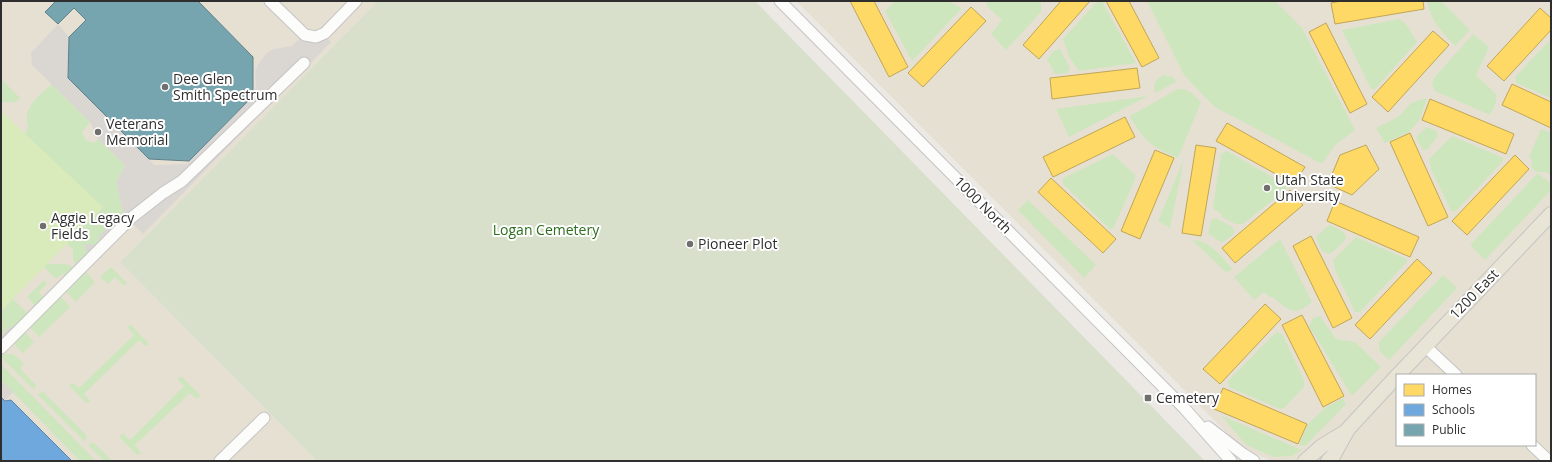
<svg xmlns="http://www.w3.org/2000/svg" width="1552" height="462" font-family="'Open Sans',sans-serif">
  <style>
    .education { fill: #e6e0d3; fill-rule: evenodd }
    .green { fill: #cee6be }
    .cemetery { fill: #d8e0cc }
    .pitch { fill: #d9eabb }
    .plaza { fill: #dad6d2 }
    .homes { fill: #ffd966; stroke: #c0a655 }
    .schools { fill: #6fa8dc; stroke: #5c83a8 }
    .public { fill: #76a5af; stroke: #608188 }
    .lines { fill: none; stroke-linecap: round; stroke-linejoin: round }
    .minor-casing { stroke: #c5c4c5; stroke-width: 13 }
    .major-casing { stroke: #c6c5c4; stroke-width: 16 }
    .minor { stroke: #fcfcfb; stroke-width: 11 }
    .major { stroke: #e8e4d6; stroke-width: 14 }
    .poi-dot { fill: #706f6e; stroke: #fff; stroke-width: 1.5 }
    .labels { text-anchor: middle; stroke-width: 4; stroke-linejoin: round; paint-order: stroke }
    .poi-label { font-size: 14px; fill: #2e2e2e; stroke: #fff; text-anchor: start }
    .street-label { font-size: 14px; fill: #2e2e2e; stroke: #fff }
    .park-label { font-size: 14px; fill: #2c6e1b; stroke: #fff }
  </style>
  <rect width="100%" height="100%" fill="#ece8e4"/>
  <g class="education">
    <polygon points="1,1 378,1 120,262 317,461 1,461"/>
    <path d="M796 1H1551V461H1272L1243 449ZM1397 375H1535V445H1397Z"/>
  </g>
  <g class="green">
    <polygon points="895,1 947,1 962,8 912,61 885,11"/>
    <polygon points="986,1 1041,1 1041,12 1006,50 991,34 1002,20 987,6"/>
    <polygon points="1098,1 1102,1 1136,63 1079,71 1069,57 1063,39"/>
    <polygon points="1147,1 1275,1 1302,28 1355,130 1335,145 1322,164 1215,107 1202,94 1184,75"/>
    <path d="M1427 1H1441L1470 30 1455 46C1442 32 1430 20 1427 1Z"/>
    <polygon points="1399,19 1406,24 1417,42 1375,89 1371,89 1342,30"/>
    <polygon points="1473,34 1489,47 1476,75 1496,94 1496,102 1490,115 1435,91 1432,84 1434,78"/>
    <polygon points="1551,39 1551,98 1516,83 1515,77"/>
    <polygon points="1060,49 1070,68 1068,73 1055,74 1047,59 1055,50"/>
    <path d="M1164 75 1173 77 1176 82 1155 93C1152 85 1156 78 1164 75Z"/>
    <polygon points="1,79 20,98 16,102 1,102"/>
    <path d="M52 84 90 122 82 132 86 140 94 143 98 139 125 165 116 183 124 216 114 225 112 223 98 237 100 240 94 246 88 243V252L76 264 73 259V250L67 244 103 207 25 135 28 127C22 107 39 96 52 84Z"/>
    <path d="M1178 89C1189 88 1194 95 1201 102L1178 158C1152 147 1144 142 1130 116Z"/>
    <polygon points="1148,96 1069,137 1056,109"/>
    <polygon points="1427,98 1420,119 1409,132 1385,143 1376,128 1398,117 1411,103"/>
    <polygon points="1426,127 1437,131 1438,136 1427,150 1423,150 1416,138"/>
    <polygon points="1541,129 1551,133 1551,176 1546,172 1536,172 1531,167 1532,160 1529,157"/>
    <polygon points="1452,136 1503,158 1503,161 1456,211 1451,211 1431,169 1429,159"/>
    <polygon points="1227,151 1286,185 1286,190 1243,224 1235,224 1222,217 1221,214 1213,208 1221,154"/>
    <polygon points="1113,154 1135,175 1135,180 1113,229 1110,229 1063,184 1063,178"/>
    <polygon points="1184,159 1170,228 1158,221"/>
    <polygon points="1538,173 1551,184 1551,190 1485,260 1470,245"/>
    <polygon points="1028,200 1096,265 1084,278 1018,210"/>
    <polygon points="1216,218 1234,228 1233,235 1222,243 1208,234 1211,220"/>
    <path d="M1329 225C1336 228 1345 230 1346 239L1333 252 1329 254 1322 251 1316 237Z"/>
    <polygon points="1356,237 1407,259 1407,262 1360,312 1355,312 1335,270 1333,260"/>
    <path d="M1280 239 1312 302C1294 318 1288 310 1273 297H1270L1264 292 1254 300 1234 277Z"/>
    <path d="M1192 240C1210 240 1222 257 1232 269L1227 273Z"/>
    <path d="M47 264C56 265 66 262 73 267L65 276 62 274 56 279 44 267Z"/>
    <polygon points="111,267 127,283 124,286 115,277 108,284 100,277"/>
    <polygon points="85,271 95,282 76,302 65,291"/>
    <polygon points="1443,275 1457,288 1389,360 1379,350 1379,342"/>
    <polygon points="44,280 47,284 39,292 44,298 35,306 27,297"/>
    <polygon points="60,296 70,307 39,337 30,327"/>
    <polygon points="13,299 28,314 12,329 9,327 1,336 1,311"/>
    <polygon points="1320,316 1336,339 1355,342 1381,367 1352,396 1309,326 1313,318"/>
    <polygon points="129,325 131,325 148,343 148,345 146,346 139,340 84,394 90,401 86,403 70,386 69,384 73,383 79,388 134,335 128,328"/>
    <polygon points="25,332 34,342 23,353 13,343"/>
    <polygon points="1276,332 1282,334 1304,380 1304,387 1284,408 1280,409 1229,387 1228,381"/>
    <polygon points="2,354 13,354 24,364 20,369 36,385 34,390 1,357"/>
    <polygon points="1,364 96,461 80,461 1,380"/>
    <polygon points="179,377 182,377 200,395 199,398 196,398 190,393 135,445 141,453 137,455 120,438 120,435 124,434 130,440 184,386 178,380"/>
    <polygon points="43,392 87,436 85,442 37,394"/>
    <polygon points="1343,398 1346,404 1305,446 1299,445 1308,424 1325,408"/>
    <polygon points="1222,416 1302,450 1292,456 1274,457 1246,445"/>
    <polygon points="91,443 94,443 112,461 104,461 88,445"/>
  </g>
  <polygon class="cemetery" points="378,1 755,1 1205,461 317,461 120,262"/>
  <polygon class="pitch" points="1,111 103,207 1,311"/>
  <g class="plaza">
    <polygon points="58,24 69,37 68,78 149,159 154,165 157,165 188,164 189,161 253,96 256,85 255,72 258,64 267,53 274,49 292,46 300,38 308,42 318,42 326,37 331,42 143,234 132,223 1,356 1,336 9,327 12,329 88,252 85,248 86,244 90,243 94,246 100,240 98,237 112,223 115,225 124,216 116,183 125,165 98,139 90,122 32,65 31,53"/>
    <polygon points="1,380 13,392 5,401 1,397"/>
  </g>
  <g class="homes">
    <polygon points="850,1 874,1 908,67 889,77"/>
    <polygon points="1061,1 1090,1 1039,59 1023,45"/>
    <polygon points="1106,1 1129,1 1159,58 1142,67"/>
    <polygon points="1341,1 1423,1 1424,9 1335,24 1331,3"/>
    <polygon points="971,7 986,21 923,87 908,73"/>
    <polygon points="1540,8 1551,18 1551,30 1504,81 1487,66"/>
    <polygon points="1326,23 1367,104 1350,113 1309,32"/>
    <polygon points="1433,31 1449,45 1388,112 1372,97"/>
    <polygon points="1137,68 1140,88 1052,99 1050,78"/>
    <polygon points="1512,84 1551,102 1551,128 1502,105"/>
    <polygon points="1430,99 1514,134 1506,154 1422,120"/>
    <polygon points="1125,117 1135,137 1053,177 1043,157"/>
    <polygon points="1227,123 1305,167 1294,184 1216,141"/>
    <polygon points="1410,133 1448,217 1428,226 1390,142"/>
    <polygon points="1196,145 1216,148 1201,236 1182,233"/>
    <polygon points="1366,145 1379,169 1352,195 1328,184 1340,155"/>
    <polygon points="1155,150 1174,158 1140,239 1121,231"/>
    <polygon points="1515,155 1529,169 1467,235 1452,221"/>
    <polygon points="1051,178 1116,239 1103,253 1038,192"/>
    <polygon points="1290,190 1303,205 1235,263 1222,248"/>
    <polygon points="1335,201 1419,237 1410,257 1327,221"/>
    <polygon points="1311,236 1352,318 1333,328 1293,246"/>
    <polygon points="1417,259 1432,273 1370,339 1355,325"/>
    <polygon points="1265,304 1281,319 1220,384 1203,369"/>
    <polygon points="1302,315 1344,396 1323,407 1282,325"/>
    <polygon points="1223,388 1307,424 1298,444 1214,409"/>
  </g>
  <polygon class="schools" points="1,397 5,401 11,400 72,461 1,461"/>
  <polygon class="public" points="56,1 198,1 253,57 253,96 189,161 149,159 68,78 69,37 86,20 74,8 58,24 45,12"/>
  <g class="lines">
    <g class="minor-casing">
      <g id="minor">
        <polyline points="270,1 305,35 316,37 325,33 356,1"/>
        <polyline points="780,1 1185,409 1231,461"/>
        <polyline points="1425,346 1456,375"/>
        <polyline points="1,348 131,218 163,193 182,181 304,63"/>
        <polyline points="1208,427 1243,454 1254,461"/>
        <polyline points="1532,445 1549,461"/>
        <polyline points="220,461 264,418"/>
      </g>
    </g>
    <g class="major-casing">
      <g id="major">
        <polyline points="1398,375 1551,214"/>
        <polyline points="1305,461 1322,446 1345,432"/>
        <polyline points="1328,461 1333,456 1348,429 1397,376"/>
      </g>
    </g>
    <use href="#minor" class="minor"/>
    <use href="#major" class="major"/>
  </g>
  <g class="poi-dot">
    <circle cx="165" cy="87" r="4"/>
    <circle cx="98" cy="132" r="4"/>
    <circle cx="1267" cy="188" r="4"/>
    <circle cx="43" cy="226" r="4"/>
    <circle cx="690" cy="244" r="4"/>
    <rect x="1144" y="394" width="8" height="8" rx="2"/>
  </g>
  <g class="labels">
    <g class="poi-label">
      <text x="173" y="84">Dee Glen<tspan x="173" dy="16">Smith Spectrum</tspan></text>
      <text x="106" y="129">Veterans<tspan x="106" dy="16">Memorial</tspan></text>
      <text x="1275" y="185">Utah State<tspan x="1275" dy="16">University</tspan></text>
      <text x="51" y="223">Aggie Legacy<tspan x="51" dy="16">Fields</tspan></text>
      <text x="698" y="249">Pioneer Plot</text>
      <text x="1156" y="403">Cemetery</text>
    </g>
    <g class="street-label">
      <text transform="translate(983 205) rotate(45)" y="5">1000 North</text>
      <text transform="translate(1474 294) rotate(-46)" y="5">1200 East</text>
    </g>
    <g class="park-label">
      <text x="546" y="235">Logan Cemetery</text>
    </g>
  </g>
  <rect width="1552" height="462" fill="none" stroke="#2e2e2e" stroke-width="4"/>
  <rect x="1396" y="374" width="140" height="72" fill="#ffffff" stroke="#ababab"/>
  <rect x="1404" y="384" width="20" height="12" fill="#ffd966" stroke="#ababab"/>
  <text x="1432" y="394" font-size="12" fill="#2e2e2e">Homes</text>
  <rect x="1404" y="404" width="20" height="12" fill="#6fa8dc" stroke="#ababab"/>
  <text x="1432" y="414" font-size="12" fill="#2e2e2e">Schools</text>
  <rect x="1404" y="424" width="20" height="12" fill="#76a5af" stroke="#ababab"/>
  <text x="1432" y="434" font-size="12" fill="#2e2e2e">Public</text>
</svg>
